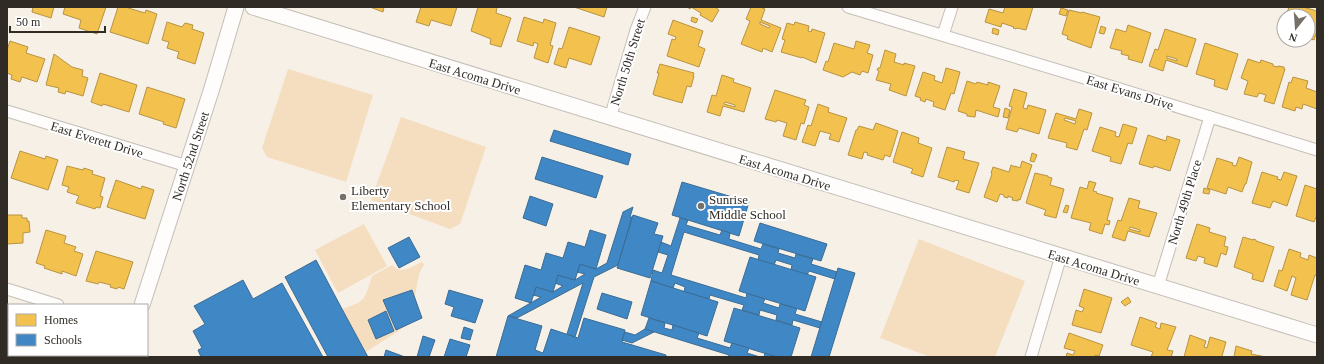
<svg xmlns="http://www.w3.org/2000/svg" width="1324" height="364" font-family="'Times New Roman',serif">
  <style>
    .green { fill: #f5dec0 }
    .homes { fill: #f2c14e; stroke: #b89442; fill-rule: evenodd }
    .schools { fill: #3f88c5; stroke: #3a6c95 }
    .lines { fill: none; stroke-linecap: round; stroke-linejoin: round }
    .street-casing { stroke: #c4beb7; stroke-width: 13 }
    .secondary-casing { stroke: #c4beb7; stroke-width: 17 }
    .street { stroke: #fefdfb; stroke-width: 11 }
    .secondary { stroke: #fefdfb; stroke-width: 15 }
    .poi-dot { fill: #767069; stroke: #fff; stroke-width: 1.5 }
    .labels { text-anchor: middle; stroke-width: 4; stroke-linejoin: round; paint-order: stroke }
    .street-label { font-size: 13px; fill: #302b25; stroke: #fff }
    .poi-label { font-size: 13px; fill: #302b25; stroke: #fff; text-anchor: start }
  </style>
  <rect width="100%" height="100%" fill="#f7f0e6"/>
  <g class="green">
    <polygon points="288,69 373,95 346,182 267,157 262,148"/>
    <polygon points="401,117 486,147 460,224 450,229 371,200"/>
    <polygon points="364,224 387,266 338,293 315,250"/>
    <polygon points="919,239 1025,281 995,357 930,357 880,338"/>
    <path d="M422 262 424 265 419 274 412 314 406 326 366 352 342 309C367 301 364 300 372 276L392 265C402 275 411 267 422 262Z"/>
  </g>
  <g class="homes">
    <polygon points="33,7 54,7 51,18 32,12"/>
    <polygon points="65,7 106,7 97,34 79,28 81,20 63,14"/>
    <polygon points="118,7 125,7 145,13 146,10 157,14 148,44 110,32"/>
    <polygon points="370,7 384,7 383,12"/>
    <polygon points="421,7 457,7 451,26 431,20 429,26 416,22"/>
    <polygon points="478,7 497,7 496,13 511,18 501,47 490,44 491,39 471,31"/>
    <polygon points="574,7 607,7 604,17"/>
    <polygon points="687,7 717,7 716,8 719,10 712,22 700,15 701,13 691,7 690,9"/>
    <path d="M751 7H760L765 9 761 20 781 28 772 52 763 48 762 52 741 44 750 21 746 19ZM760 22 770 26 769 28 760 24Z"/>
    <polygon points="1005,7 1033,7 1026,30 1017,28 1016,29 1013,28 1014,27 1002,23 1001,27 985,22 989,9 1003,13"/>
    <polygon points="1289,7 1303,7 1317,11 1317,31 1314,40 1308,38 1308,16 1286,16"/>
    <polygon points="1061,8 1068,10 1066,16 1059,14"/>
    <polygon points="1069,10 1082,13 1082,12 1100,17 1091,48 1067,39 1068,36 1062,34"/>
    <polygon points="524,17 543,23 544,19 556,23 550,45 553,46 548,63 534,58 538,44 534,42 533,46 517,41"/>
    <polygon points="692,17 698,19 696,23 691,21"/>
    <polygon points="673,20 703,31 698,46 705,49 699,67 667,56 672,39 675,40 676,37 668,34"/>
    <polygon points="167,22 182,27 185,23 193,25 192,29 204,33 195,64 177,58 179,52 167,48 169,42 162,40"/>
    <polygon points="795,22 809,26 808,31 811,32 812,29 825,33 816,63 802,57 802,58 781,52 785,40 782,39 787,23 794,25"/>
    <polygon points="1128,25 1151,33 1142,63 1128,59 1129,56 1121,54 1122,51 1110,48 1116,29 1126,32"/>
    <polygon points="1101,26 1106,28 1104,34 1099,33"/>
    <polygon points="569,27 600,37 591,65 569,58 566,68 554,64 559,48 562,49"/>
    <polygon points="993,28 999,30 998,35 992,33"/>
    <path d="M1165 29 1196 39 1187 67 1166 60 1163 71 1149 66 1155 49 1158 50ZM1167 56 1177 59V61L1167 58Z"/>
    <polygon points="10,41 28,47 26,53 45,59 37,82 22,77 20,82 11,79 12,75 7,73 7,50"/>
    <polygon points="856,41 870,45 867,53 873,55 868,73 862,71 860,75 852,72 843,77 823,70 826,61 828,62 834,43 854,49"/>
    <polygon points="1205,43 1238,54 1227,90 1214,86 1215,80 1196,74"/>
    <polygon points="885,50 896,54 894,62 904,65 904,63 915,66 906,96 889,90 891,84 876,80 879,71 877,70 878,68 880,68"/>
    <polygon points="54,54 72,67 83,70 82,76 88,78 83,96 66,91 65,94 58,92 59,88 46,85"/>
    <polygon points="1248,59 1260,63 1261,60 1273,64 1273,66 1278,67 1278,66 1284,67 1284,69 1285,69 1274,104 1264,101 1266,95 1259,93 1257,97 1244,94 1248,81 1241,78"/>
    <polygon points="660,64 694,73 693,76 694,76 691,87 687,86 682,103 654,95 653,94 659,73 657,73"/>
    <polygon points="946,68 960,72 954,94 951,93 945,110 933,106 934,102 926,99 925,102 920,100 921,98 915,96 923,72 935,76 934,80 942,83"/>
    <polygon points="100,73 137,85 129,112 103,104 102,106 91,102"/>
    <path d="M722 75 734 79 733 82 751 88 744 112 723 106 720 116 707 112 712 95 716 96ZM725 102 735 105V107L724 104Z"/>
    <polygon points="1293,77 1308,81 1306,88 1317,92 1317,109 1303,104 1302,109 1296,107 1295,111 1282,107 1289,82 1291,83"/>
    <polygon points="967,81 976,84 977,82 988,85 988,82 1000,86 993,107 1000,109 998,117 976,110 975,117 967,116 967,114 958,111"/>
    <polygon points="147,87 185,99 176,128 163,124 164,122 139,114"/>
    <polygon points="1014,89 1027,93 1023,108 1027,109 1028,105 1046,110 1039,134 1019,128 1017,132 1006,129 1012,107 1009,106"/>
    <polygon points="775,90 806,100 804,105 809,107 804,124 801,123 796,140 783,136 787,123 777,120 776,122 765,119"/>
    <polygon points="818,104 829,108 828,112 847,118 839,142 829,139 831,134 820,131 815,146 802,142 808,125 811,126"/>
    <polygon points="1005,108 1010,110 1008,118 1003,117"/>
    <path d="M1079 109 1092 113 1087 130 1084 129 1077 150 1066 147 1067 143 1048 138 1056 113 1076 119ZM1065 118 1076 121 1075 124 1064 120Z"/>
    <polygon points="876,123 898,131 890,157 885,155 883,160 867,155 868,153 864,152 862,159 848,155 856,130 857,130 859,126 873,130"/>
    <polygon points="1123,124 1137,128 1132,144 1128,143 1121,164 1110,161 1111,157 1092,151 1100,127 1116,132 1115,136 1119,137"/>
    <polygon points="902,132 919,138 918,143 932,148 923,177 911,173 913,169 893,162"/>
    <polygon points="1148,135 1166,141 1167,136 1180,140 1170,171 1154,166 1153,168 1139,164"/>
    <polygon points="947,147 965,152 963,159 979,163 969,193 956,189 959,181 955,180 954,182 938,177"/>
    <polygon points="20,151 45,159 46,156 58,160 48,190 11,178"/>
    <polygon points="1032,153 1037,155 1034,162 1030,161"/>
    <polygon points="1239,157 1252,162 1246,184 1245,184 1242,192 1228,187 1226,194 1207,188 1217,158 1233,163 1232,165 1236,166"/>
    <polygon points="1022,161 1032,165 1020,200 1018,199 1018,201 1012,200 1013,198 1008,196 1008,198 1004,197 1004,195 1000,194 997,202 984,197 992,174 991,173 993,167 1009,172 1011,165 1015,167 1015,166 1020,168"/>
    <polygon points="67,166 83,170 84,168 93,171 92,174 105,178 100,196 103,197 100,208 96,207 95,209 76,203 79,196 67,192 69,187 62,185"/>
    <polygon points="1262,172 1278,177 1277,179 1281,180 1284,172 1297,176 1287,206 1273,201 1270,208 1252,203"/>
    <polygon points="1035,173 1048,176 1048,177 1052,178 1050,185 1064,189 1056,218 1044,215 1046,210 1026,203"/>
    <polygon points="116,180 141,189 142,186 154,190 145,219 107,207"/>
    <polygon points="1089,181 1096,183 1093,191 1097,192 1096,193 1113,198 1107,220 1110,221 1109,225 1105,224 1102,234 1089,230 1091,223 1071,218 1080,187 1087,189"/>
    <polygon points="1305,185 1317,189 1317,215 1314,222 1296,216"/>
    <polygon points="1204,188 1210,190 1209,194 1203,193"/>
    <path d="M1129 198 1140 201 1138 208 1157 213 1149 237 1128 231 1125 241 1112 237 1118 220 1121 221ZM1130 227 1140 230V232L1129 229Z"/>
    <polygon points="1066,205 1069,206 1067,213 1063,212"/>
    <polygon points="8,215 22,215 22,218 27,218 27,221 29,221 30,232 23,233 23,243 7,244 7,217"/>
    <polygon points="1197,224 1210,228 1209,232 1226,237 1224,246 1228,247 1226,255 1221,253 1217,267 1204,263 1205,258 1198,256 1196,261 1186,258"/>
    <polygon points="46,230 66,236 64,243 76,247 74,251 83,254 76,276 62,271 62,274 44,268 45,266 36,263"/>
    <polygon points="1243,237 1253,240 1253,239 1256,240 1256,241 1274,247 1263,282 1252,279 1253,274 1234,267"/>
    <polygon points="1289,249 1301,253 1300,257 1308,260 1309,255 1317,258 1317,276 1315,275 1307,300 1291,295 1296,278 1292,276 1287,291 1274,286 1279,270 1282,271"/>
    <polygon points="96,251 133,262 124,289 118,287 117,289 110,287 111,285 99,282 98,284 86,281"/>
    <polygon points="1084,289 1112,298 1101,333 1072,325 1076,310 1082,312 1084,308 1079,306"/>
    <polygon points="1128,297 1131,302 1125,306 1121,302"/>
    <polygon points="1140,317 1157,323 1155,327 1160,329 1161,323 1176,327 1167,350 1173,351 1171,357 1151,357 1153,352 1131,345"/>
    <polygon points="1069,333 1103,345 1099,356 1095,355 1095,357 1066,357 1067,353 1073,355 1075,351 1064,348"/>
    <polygon points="1190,335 1206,341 1204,347 1207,348 1210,337 1226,342 1222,356 1221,357 1184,357"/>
    <polygon points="1236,346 1252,351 1251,354 1266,357 1234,357"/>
    <polygon points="17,355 50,355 50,357 16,357"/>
    <polygon points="62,355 103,355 102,357 61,357"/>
  </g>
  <g class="schools">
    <polygon points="554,130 631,154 628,165 550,141"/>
    <polygon points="542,157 603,176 596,198 535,179"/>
    <polygon points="682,182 749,202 739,236 672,215"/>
    <polygon points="530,196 553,204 546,226 523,218"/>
    <polygon points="633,207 630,217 632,217 618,265 594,277 575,337 567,334 583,283 517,318 508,316 541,297 533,295 536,287 553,292 563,286 555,283 558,275 575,280 585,274 577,272 580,264 596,269 607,263 623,212"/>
    <polygon points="633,215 658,223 654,234 663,236 650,278 617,268"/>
    <polygon points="680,218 688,220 686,225 720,235 722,230 730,233 729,239 761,249 763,244 779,249 778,253 795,258 796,254 813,259 811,264 837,272 835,279 809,271 807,275 791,270 792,265 776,260 774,265 758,260 759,255 684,232 671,275 746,298 747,293 765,299 763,303 779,308 780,304 797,308 795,314 822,322 820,328 793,320 792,325 776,320 777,315 760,310 759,315 742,310 744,305 710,295 709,299 684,292 685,287 675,283 673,288 651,281 653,270 662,273 668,255 658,252 661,242 671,246"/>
    <polygon points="760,223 827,244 821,261 754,241"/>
    <polygon points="590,230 606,235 596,269 580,264 575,280 558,275 553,292 536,287 531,303 515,298 525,265 541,270 546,253 563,258 568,242 585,247"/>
    <polygon points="409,237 420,257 399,268 388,248"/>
    <polygon points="750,257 816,277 805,311 739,291"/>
    <polygon points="316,260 342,309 368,357 328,357 285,277"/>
    <polygon points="838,268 855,273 829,357 811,357"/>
    <polygon points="243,280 253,299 282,283 323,357 201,357 198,350 202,348 193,331 205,324 194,306"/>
    <polygon points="651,281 718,302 707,336 641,315"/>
    <polygon points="412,290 422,318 396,330 383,300"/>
    <polygon points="449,290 483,300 475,323 451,316 454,307 445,304"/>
    <polygon points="602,293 632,302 627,319 597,309"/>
    <polygon points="734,308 800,328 791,357 777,357 724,341"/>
    <polygon points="386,311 394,331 376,339 368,320"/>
    <polygon points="508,316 542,326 535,350 543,353 551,329 578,338 584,318 625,330 622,342 666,355 666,357 496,357"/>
    <polygon points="649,318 665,323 664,328 672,330 673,325 699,333 697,338 730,348 732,343 749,348 747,353 760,357 728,357 729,355 645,329"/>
    <polygon points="464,327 473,330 470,340 461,338"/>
    <polygon points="645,329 654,332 632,343 622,340 625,332 635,335"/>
    <polygon points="423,336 435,340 429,357 417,357"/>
    <polygon points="450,339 470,345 466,357 444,357"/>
    <polygon points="386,350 405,357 384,357"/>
    <polygon points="765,353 777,357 764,357"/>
  </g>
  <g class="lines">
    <g class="street-casing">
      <g id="street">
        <polyline points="848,7 1081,77 1317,150"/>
        <polyline points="943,35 952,7"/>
        <polyline points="7,111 187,166"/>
        <polyline points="610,118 636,30 645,7"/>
        <polyline points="1158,286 1210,117"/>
        <polyline points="7,289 58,305"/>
        <polyline points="1031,357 1061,256"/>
      </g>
    </g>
    <g class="secondary-casing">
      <g id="secondary">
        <polyline points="253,7 1317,335"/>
        <polyline points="142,305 212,88 236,7"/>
        <polyline points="126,357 126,355"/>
      </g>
    </g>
    <use href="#street" class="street"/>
    <use href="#secondary" class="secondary"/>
  </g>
  <g class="poi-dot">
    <circle cx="343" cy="197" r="4"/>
    <circle cx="701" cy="206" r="4"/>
  </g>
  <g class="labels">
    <g class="street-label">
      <text transform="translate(627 62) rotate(-73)" y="5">North 50th Street</text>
      <text transform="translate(475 76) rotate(17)" y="5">East Acoma Drive</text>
      <text transform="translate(1130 92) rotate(17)" y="5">East Evans Drive</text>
      <text transform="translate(97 139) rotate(17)" y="5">East Everett Drive</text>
      <text transform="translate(190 156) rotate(-72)" y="5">North 52nd Street</text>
      <text transform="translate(785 172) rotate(17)" y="5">East Acoma Drive</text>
      <text transform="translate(1184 202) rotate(-73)" y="5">North 49th Place</text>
      <text transform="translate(1094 267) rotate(17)" y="5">East Acoma Drive</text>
    </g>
    <g class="poi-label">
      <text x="351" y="195">Liberty<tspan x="351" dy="15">Elementary School</tspan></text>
      <text x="709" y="204">Sunrise<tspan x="709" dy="15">Middle School</tspan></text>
    </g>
  </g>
  <rect width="1324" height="364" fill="none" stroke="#302b25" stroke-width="16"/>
  <rect x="8" y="304" width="140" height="52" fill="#ffffff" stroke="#acaaa8"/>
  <rect x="16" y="314" width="20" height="12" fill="#f2c14e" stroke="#acaaa8"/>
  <text x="44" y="324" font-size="12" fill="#302b25">Homes</text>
  <rect x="16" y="334" width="20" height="12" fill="#3f88c5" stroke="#acaaa8"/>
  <text x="44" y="344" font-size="12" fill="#302b25">Schools</text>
  <g transform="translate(1296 28) rotate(197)"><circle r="19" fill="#ffffff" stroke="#acaaa8"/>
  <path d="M0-3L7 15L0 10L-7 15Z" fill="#767069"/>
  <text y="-6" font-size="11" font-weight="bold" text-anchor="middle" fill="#302b25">N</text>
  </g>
  <path d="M10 26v6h95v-6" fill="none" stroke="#302b25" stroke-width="2"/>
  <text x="16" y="26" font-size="12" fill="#302b25" stroke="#ffffff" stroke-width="3" paint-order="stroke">50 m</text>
</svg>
